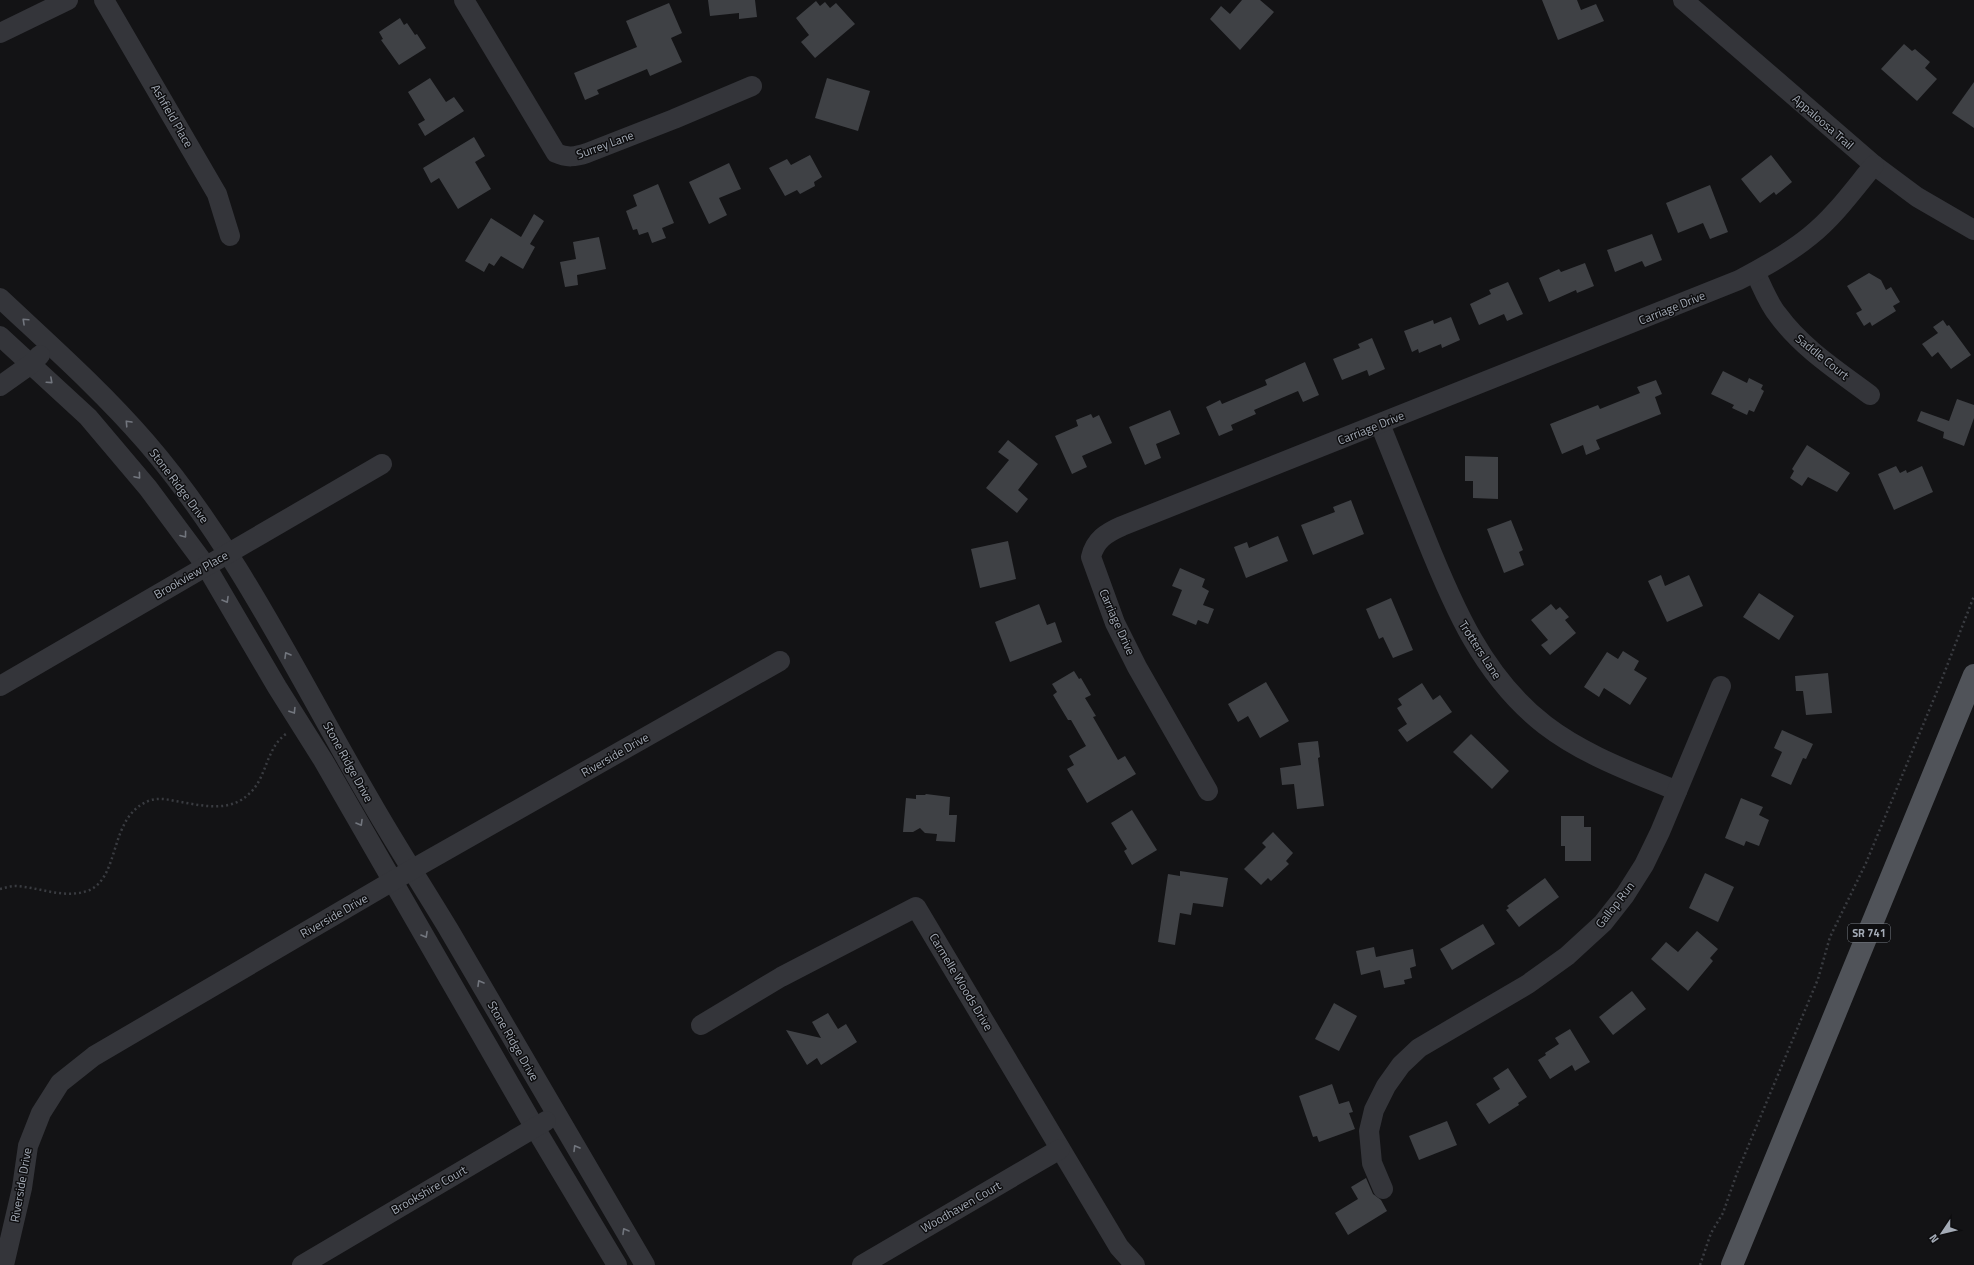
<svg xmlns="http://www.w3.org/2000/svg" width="1974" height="1265" font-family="'Titillium Web',sans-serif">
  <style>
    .building { fill: #3f4145 }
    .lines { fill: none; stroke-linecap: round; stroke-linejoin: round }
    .path { stroke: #3a3c41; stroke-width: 2.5; stroke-dasharray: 2 3; stroke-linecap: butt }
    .minor { stroke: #34353a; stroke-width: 20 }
    .major { stroke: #505359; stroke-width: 22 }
    .oneway { stroke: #72767e }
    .labels { text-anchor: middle; stroke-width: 3; stroke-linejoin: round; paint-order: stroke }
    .shield { fill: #0e0e10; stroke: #777c84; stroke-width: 1 }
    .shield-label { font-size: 11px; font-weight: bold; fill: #a4abb6 }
    .street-label { font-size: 12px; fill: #a4abb6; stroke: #0e0e10 }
  </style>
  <rect width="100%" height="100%" fill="#131315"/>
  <g class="building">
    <polygon points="708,0 755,0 757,17 739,19 739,13 710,16"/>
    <polygon points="1242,0 1260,0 1274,12 1240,50 1210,19 1221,6 1230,14"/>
    <polygon points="1542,0 1577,0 1581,10 1596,4 1604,21 1558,40"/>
    <polygon points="816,1 820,6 825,2 830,8 836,3 855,24 815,58 801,42 809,35 796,18"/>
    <polygon points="669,3 682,33 671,38 682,62 650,76 647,69 597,90 599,94 585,100 574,73 637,47 626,21"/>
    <polygon points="400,18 404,25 407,23 415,35 417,34 426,48 399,65 381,40 383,39 379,32"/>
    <polygon points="1904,44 1912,51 1915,49 1930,62 1925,68 1937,79 1917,101 1881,69"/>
    <polygon points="430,78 446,102 454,97 464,111 425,136 418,124 425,120 408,92"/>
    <polygon points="827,78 870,91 858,131 815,118"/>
    <polygon points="1974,82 1974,128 1952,113"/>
    <polygon points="474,137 485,156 475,162 491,189 458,209 439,178 431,183 423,168"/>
    <polygon points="810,155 822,177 814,182 815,186 800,194 797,190 785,196 769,168 787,159 791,165"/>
    <polygon points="1771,155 1792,182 1776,195 1774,192 1760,203 1741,179"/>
    <polygon points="729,163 741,189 719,198 727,215 709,224 689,182"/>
    <polygon points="658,184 674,223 662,228 666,238 652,243 648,232 639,235 637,229 633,230 626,211 637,206 633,195"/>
    <polygon points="1710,185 1728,232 1710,239 1703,223 1678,233 1666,203"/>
    <polygon points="534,214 544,221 530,244 535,247 523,269 501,256 494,266 489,263 484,272 465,261 491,218 521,237"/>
    <polygon points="1652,234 1662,260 1645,267 1642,261 1615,272 1607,250"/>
    <polygon points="599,237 606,269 577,275 578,285 565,287 560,262 576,259 573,242"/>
    <polygon points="1585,263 1594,286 1577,293 1576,290 1549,302 1539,278 1559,269 1561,272"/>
    <polygon points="1869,273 1881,280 1886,290 1891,287 1900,302 1893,306 1896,311 1872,326 1870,322 1864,326 1856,313 1862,310 1847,286"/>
    <polygon points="1508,282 1523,314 1507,321 1504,314 1479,325 1470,304 1491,294 1489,290"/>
    <polygon points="1451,317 1460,340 1442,348 1441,344 1419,353 1418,349 1412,352 1404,331 1433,320 1434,324"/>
    <polygon points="1943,320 1947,326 1949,325 1971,355 1951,369 1938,352 1932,357 1922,344 1938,333 1933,327"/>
    <polygon points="1372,338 1385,369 1369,376 1367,370 1342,380 1333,359 1360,348 1358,344"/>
    <polygon points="1305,362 1319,395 1303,402 1298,391 1254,410 1256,414 1231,425 1233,430 1219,436 1206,407 1220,400 1222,404 1267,385 1265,380"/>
    <polygon points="1723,371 1747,383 1749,378 1763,385 1761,389 1764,391 1754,412 1749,410 1747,415 1732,408 1734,405 1711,394"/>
    <polygon points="1656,380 1662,394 1655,397 1661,414 1596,440 1600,449 1586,455 1583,445 1562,454 1550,424 1598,405 1600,409 1640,393 1637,387"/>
    <polygon points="1957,399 1974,405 1974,418 1964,446 1943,438 1944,432 1917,421 1921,411 1949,421"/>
    <polygon points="1170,410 1180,434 1156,444 1161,458 1145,465 1129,427"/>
    <polygon points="1091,414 1093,418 1099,415 1112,443 1082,456 1087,467 1072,474 1055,436 1078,426 1076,420"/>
    <polygon points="1008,440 1038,464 1018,490 1028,499 1017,513 986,488 1009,460 998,452"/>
    <polygon points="1807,445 1850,473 1837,492 1808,477 1802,486 1790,478 1794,471 1792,469"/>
    <polygon points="1465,456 1498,457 1498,499 1473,498 1473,481 1465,481"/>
    <polygon points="1896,466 1900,473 1906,470 1907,473 1922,466 1933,492 1894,510 1878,474"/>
    <polygon points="1351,500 1364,534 1313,555 1301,525 1335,512 1333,507"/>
    <polygon points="1511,520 1523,550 1519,552 1524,565 1504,573 1487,529"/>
    <polygon points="1278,536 1288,561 1246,578 1234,547 1247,542 1249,548"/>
    <polygon points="1008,541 1016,579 980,588 971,549"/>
    <polygon points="1180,568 1205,579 1202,587 1209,591 1203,605 1214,609 1208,624 1198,620 1196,625 1172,615 1182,590 1172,586"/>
    <polygon points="1661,575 1665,586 1689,575 1703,606 1667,622 1648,581"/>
    <polygon points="1759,593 1794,616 1779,640 1743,617"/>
    <polygon points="1391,598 1413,650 1393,658 1383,637 1379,639 1366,609"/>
    <polygon points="1039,604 1047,625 1055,622 1062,642 1010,662 995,622"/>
    <polygon points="1551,604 1556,610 1560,607 1569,617 1565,620 1576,633 1550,655 1541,645 1548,640 1531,620"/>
    <polygon points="1623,651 1639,661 1634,670 1647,678 1630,705 1604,688 1599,697 1584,687 1607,652 1618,659"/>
    <polygon points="1074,671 1079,679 1081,678 1091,695 1085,698 1096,716 1093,717 1118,760 1125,756 1136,774 1087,803 1067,769 1074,765 1069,756 1086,746 1071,720 1068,720 1053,695 1057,692 1052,684"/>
    <polygon points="1828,673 1832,713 1806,715 1803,691 1796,691 1795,676"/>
    <polygon points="1266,682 1289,721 1260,738 1248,716 1238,722 1228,704"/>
    <polygon points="1422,683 1433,700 1440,695 1452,712 1407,742 1398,730 1407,724 1397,708 1402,705 1398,699"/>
    <polygon points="1782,730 1813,744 1806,759 1803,758 1791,785 1771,776 1782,752 1774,748"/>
    <polygon points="1471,734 1509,771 1492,789 1453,752"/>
    <polygon points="1318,741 1320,757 1318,758 1324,806 1297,809 1294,784 1282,785 1280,768 1301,765 1298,743"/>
    <polygon points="926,794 950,797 949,815 957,815 955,842 936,841 937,834 925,833 920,828 913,832 903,832 906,798 916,799 916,795 925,795"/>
    <polygon points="1741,798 1763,807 1759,815 1769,820 1759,846 1746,841 1744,846 1725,838"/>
    <polygon points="1132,810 1157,850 1132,865 1124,851 1127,849 1111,823"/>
    <polygon points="1561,816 1584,816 1584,827 1591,827 1591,861 1565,861 1565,846 1561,846"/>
    <polygon points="1273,832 1293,853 1286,861 1289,864 1271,881 1268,878 1261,885 1244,869 1266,847 1262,843"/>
    <polygon points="1180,871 1228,878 1223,907 1193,903 1191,915 1180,913 1175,945 1158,942 1168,874 1180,876"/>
    <polygon points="1705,873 1734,887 1718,922 1689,908"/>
    <polygon points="1545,878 1559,897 1519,927 1506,910 1509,908 1507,906"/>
    <polygon points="1483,924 1495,944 1452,970 1440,949"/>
    <polygon points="1697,931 1718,949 1710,958 1713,961 1688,991 1651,959 1666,942 1678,952"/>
    <polygon points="1374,947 1376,957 1413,949 1416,966 1410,968 1412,978 1404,980 1405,984 1384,988 1380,970 1361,975 1356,951"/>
    <polygon points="1632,991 1646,1009 1613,1035 1599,1017"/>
    <polygon points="1334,1003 1357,1016 1339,1051 1315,1039"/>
    <polygon points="828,1013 838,1029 846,1024 857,1042 821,1065 817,1058 807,1065 786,1030 821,1038 812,1022"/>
    <polygon points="1570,1029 1590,1062 1575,1071 1572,1065 1550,1079 1538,1060 1546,1055 1545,1053 1559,1044 1555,1038"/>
    <polygon points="1508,1068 1527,1097 1518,1103 1519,1105 1489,1124 1476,1104 1500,1089 1493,1078"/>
    <polygon points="1332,1084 1339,1104 1349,1101 1353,1112 1349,1113 1355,1129 1319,1142 1317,1136 1313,1137 1299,1096"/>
    <polygon points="1447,1121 1457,1145 1419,1160 1409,1136"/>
    <polygon points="1366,1178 1373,1194 1381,1200 1387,1211 1348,1235 1335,1213 1358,1199 1351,1187"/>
  </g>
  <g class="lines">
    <g class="path">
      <path d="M0 889C5 888 10 886 15 886 39 887 63 899 87 891 122 879 107 815 151 800 159 798 167 799 175 801 201 805 229 814 250 793 267 777 266 748 286 734"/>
      <polyline points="1700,1265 1711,1233 1723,1213 1737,1173 1818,979 1830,937 1866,863 1940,684 1974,596"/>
    </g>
    <g class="minor">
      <polyline points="104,0 217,194 230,236"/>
      <path d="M464 0 556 153C567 158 575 157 587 153L674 119 752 86"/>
      <polyline points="1683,0 1874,165 1917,197 1974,230"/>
      <polyline points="0,33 68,0"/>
      <path d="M1755 272C1762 286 1768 303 1778 315 1802 348 1838 371 1870 395"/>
      <path d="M0 298C50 345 101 390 146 442 237 547 300 681 370 800 395 844 423 887 449 930 515 1042 580 1154 645 1265"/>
      <polyline points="0,336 88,417 148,488 206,566 277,687 323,760 535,1128 617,1265"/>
      <polyline points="0,386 31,364 40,355"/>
      <path d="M1380 424C1395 461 1410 498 1425 536 1453 606 1483 677 1545 725 1584 755 1632 772 1677 791"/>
      <polyline points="0,686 382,464"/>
      <path d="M1208 791 1137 667 1115 623 1091 557C1095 540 1106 533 1122 526L1739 280C1764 267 1788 254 1810 236 1835 216 1854 189 1874 165"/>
      <polyline points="701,1025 781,977 916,907 1119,1247 1135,1265"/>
      <polyline points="1383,1189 1372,1163 1369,1131 1374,1110 1386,1086 1401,1065 1419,1048 1528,984 1567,956 1603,923 1625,895 1644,865 1660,832 1721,686"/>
      <polyline points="4,1265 22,1188 28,1146 41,1113 60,1083 94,1056 413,869 780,661"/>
      <polyline points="302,1265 546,1121"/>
      <polyline points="862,1265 1060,1149"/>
    </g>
    <polyline class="major" points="1732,1265 1974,675"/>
  </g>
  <defs><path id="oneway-chevron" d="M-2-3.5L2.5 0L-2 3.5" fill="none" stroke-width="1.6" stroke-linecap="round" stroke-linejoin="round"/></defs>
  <g class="oneway">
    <use href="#oneway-chevron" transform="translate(25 321) rotate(-137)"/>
    <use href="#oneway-chevron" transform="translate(50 381) rotate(42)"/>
    <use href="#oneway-chevron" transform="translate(128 423) rotate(-133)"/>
    <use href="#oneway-chevron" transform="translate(138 476) rotate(50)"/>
    <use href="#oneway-chevron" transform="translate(184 535) rotate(53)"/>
    <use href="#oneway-chevron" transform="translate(226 600) rotate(60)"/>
    <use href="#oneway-chevron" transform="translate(287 655) rotate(-120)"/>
    <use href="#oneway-chevron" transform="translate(293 711) rotate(58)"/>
    <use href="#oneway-chevron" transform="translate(360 823) rotate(60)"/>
    <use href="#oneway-chevron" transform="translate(425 935) rotate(60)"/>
    <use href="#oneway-chevron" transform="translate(480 983) rotate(-120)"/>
    <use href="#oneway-chevron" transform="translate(576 1148) rotate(-121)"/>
    <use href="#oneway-chevron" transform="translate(625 1231) rotate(-120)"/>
  </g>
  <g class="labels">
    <rect class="shield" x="1848" y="924" width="42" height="18" rx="3"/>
    <g class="shield-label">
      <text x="1869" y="937">SR 741</text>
    </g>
    <g class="street-label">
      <text transform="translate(172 116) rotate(60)" y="4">Ashfield Place</text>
      <text transform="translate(1823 122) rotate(41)" y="4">Appaloosa Trail</text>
      <text transform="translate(605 145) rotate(-20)" y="4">Surrey Lane</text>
      <text transform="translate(1672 308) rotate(-22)" y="4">Carriage Drive</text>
      <text transform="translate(1822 357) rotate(39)" y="4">Saddle Court</text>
      <text transform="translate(1371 428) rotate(-22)" y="4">Carriage Drive</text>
      <text transform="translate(179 486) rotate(53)" y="4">Stone Ridge Drive</text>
      <text transform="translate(191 575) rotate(-30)" y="4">Brookview Place</text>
      <text transform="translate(1117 622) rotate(66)" y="4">Carriage Drive</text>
      <text transform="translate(1480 650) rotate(57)" y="4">Trotters Lane</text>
      <text transform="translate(615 755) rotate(-30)" y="4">Riverside Drive</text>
      <text transform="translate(348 762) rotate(61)" y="4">Stone Ridge Drive</text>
      <text transform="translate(1615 905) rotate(-52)" y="4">Gallop Run</text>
      <text transform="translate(334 916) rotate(-30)" y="4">Riverside Drive</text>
      <text transform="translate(961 982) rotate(59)" y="4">Carmelle Woods Drive</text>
      <text transform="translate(513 1041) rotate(60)" y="4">Stone Ridge Drive</text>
      <text transform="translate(21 1185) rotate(-80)" y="4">Riverside Drive</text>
      <text transform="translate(429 1190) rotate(-30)" y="4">Brookshire Court</text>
      <text transform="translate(961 1207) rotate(-30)" y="4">Woodhaven Court</text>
    </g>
  </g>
  <g transform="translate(1942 1233) rotate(235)" stroke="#0e0e10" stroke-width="3" paint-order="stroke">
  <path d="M0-3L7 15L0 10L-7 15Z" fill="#a4abb6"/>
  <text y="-6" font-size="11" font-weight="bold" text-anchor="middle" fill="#a4abb6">N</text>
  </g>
</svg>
